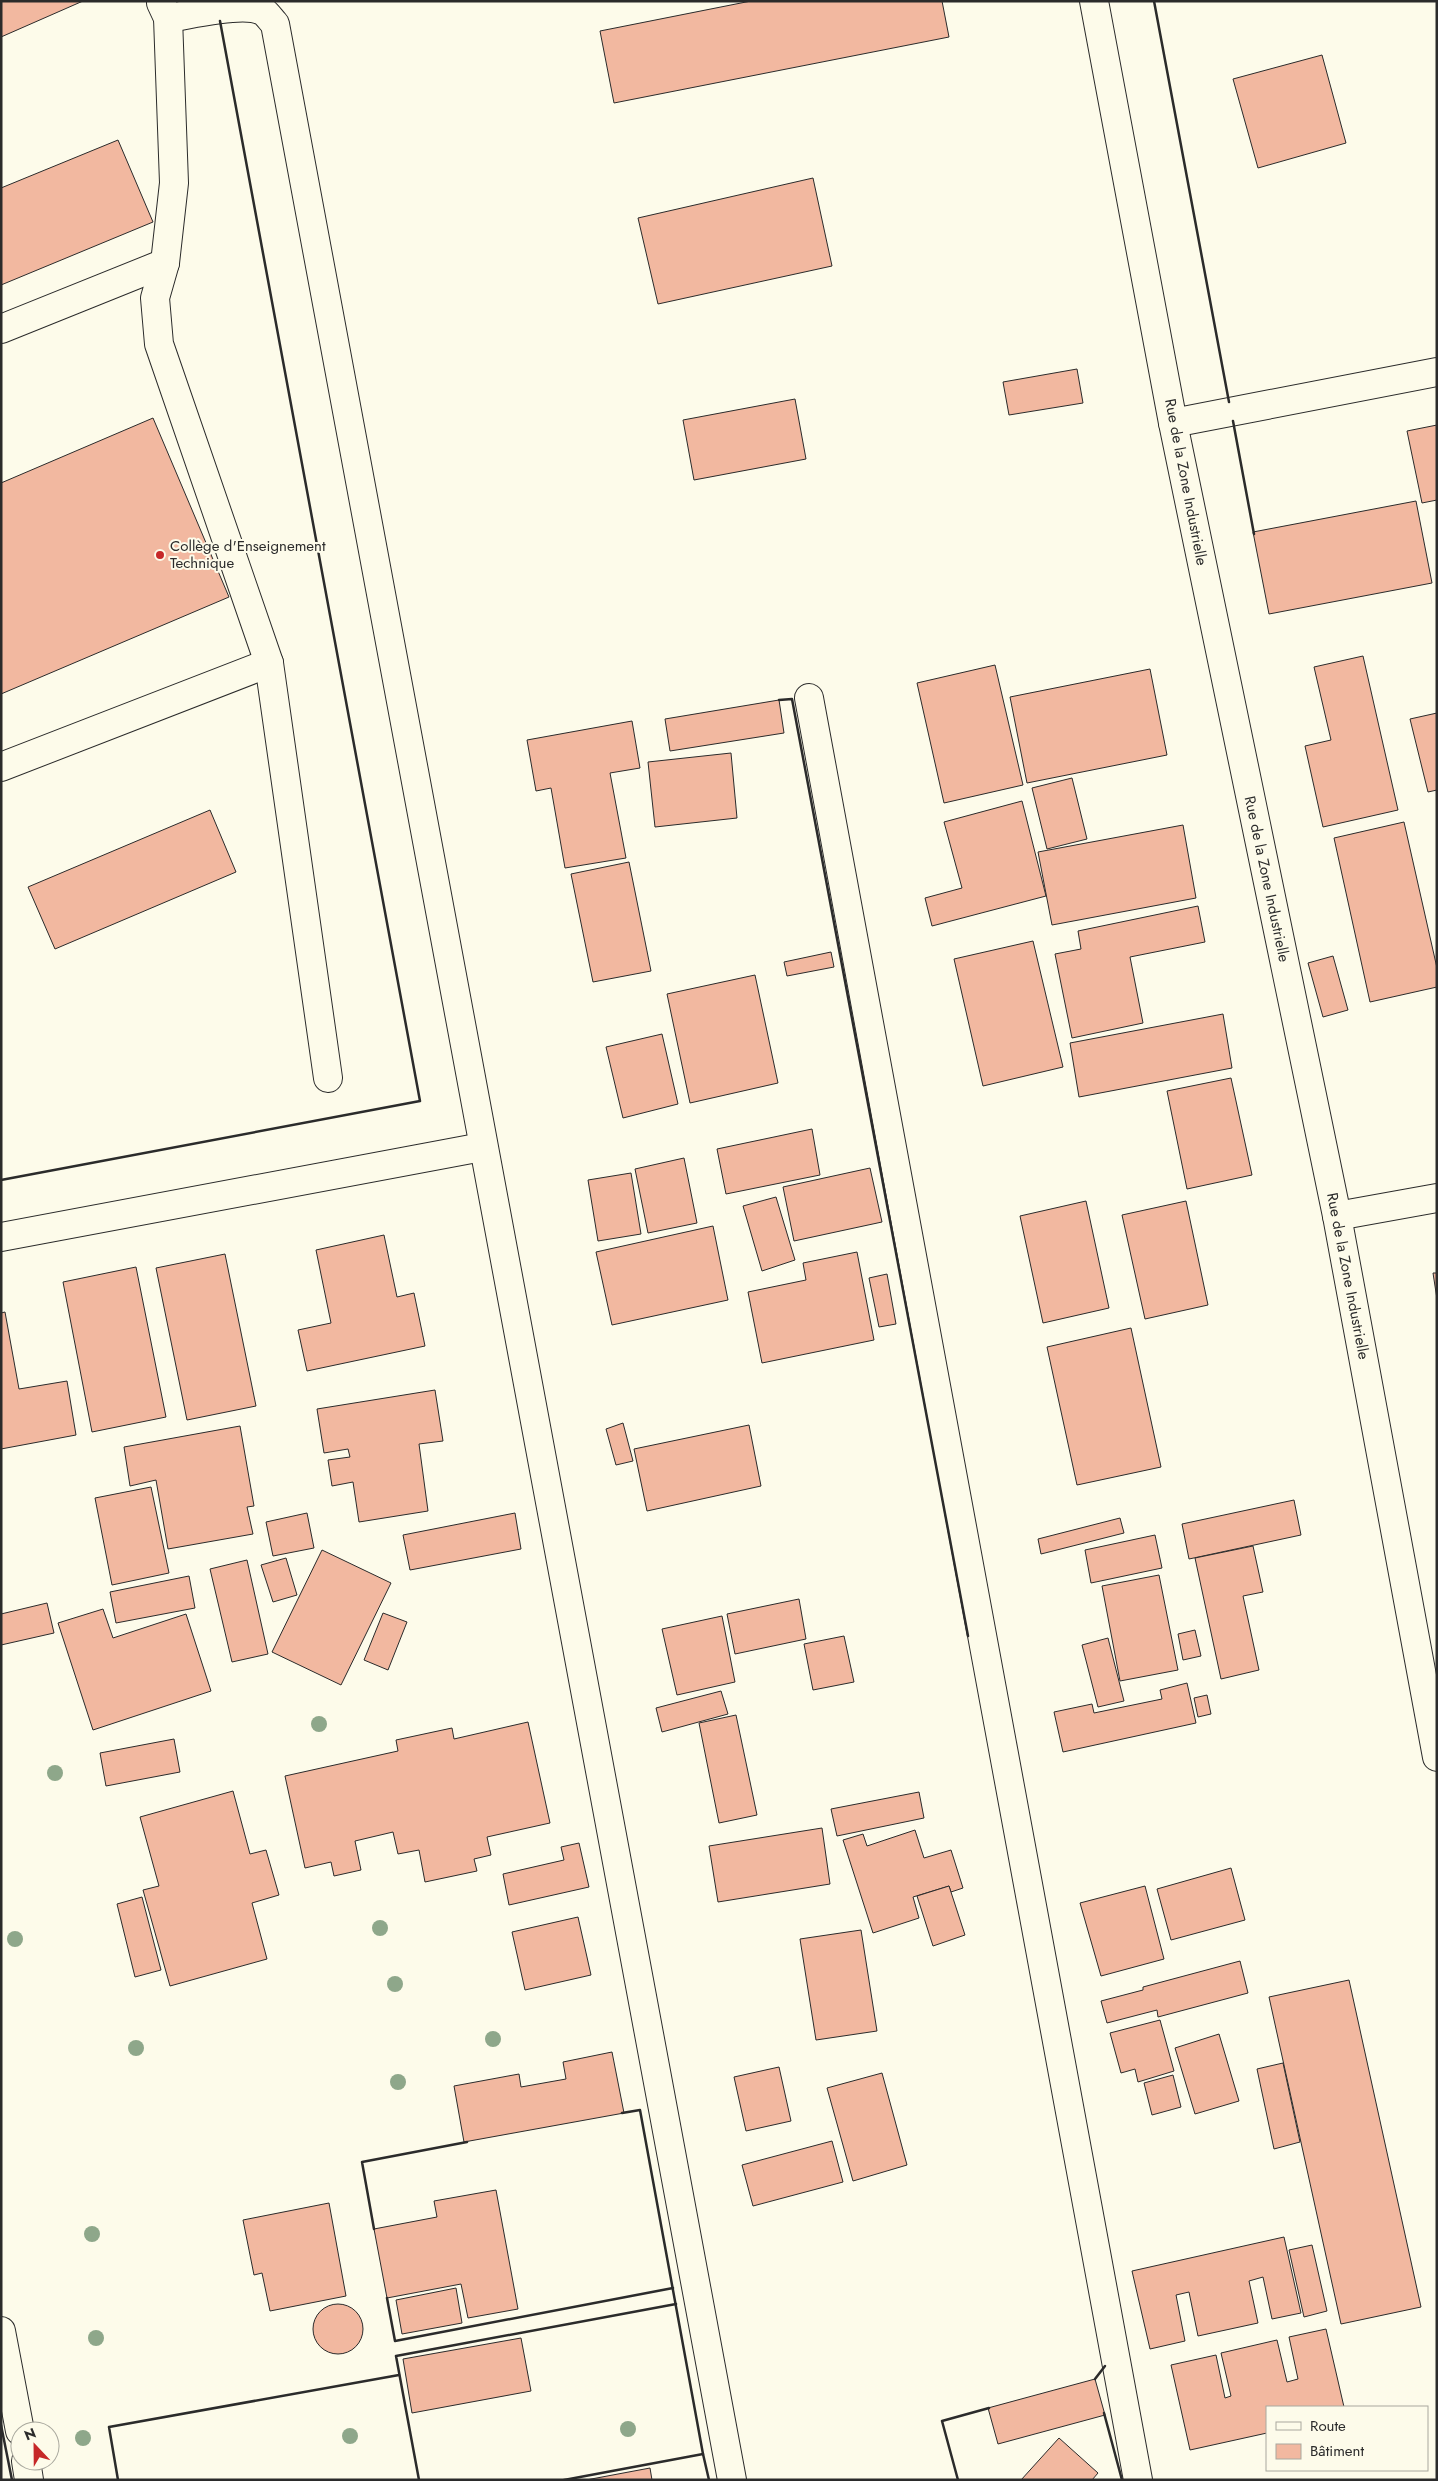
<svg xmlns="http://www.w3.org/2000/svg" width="1438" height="2481" font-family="Jost,sans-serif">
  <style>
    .building { fill: #f2b8a0; stroke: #2b2b2b }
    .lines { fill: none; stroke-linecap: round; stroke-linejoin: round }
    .minor-casing { stroke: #2b2b2b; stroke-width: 30 }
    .minor { stroke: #fdfbea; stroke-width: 28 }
    .wall { stroke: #2b2b2b; stroke-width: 2.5 }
    .tree { fill: #8ea78a }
    .poi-dot { fill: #c62828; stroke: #fdfbea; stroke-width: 2 }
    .labels { text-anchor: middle; stroke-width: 4; stroke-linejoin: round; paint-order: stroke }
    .street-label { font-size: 15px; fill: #2b2b2b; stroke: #fdfbea }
    .poi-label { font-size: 15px; fill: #2b2b2b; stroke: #fdfbea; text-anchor: start }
  </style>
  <rect width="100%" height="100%" fill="#fdfbea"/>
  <g class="building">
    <polygon points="1,1 83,1 1,37"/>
    <polygon points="751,1 942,1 949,37 614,103 600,31"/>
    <polygon points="1322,55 1346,143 1258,168 1233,79"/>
    <polygon points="118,140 153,222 1,285 1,188"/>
    <polygon points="813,178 832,266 658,304 638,218"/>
    <polygon points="1077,369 1083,403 1009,415 1003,382"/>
    <polygon points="795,399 806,459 694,480 683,420"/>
    <polygon points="153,418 229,597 1,694 1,483"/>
    <polygon points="1437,425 1437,500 1422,503 1407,431"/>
    <polygon points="1416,501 1432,583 1269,614 1253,532"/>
    <polygon points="1363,656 1398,810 1323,827 1305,746 1331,740 1314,667"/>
    <polygon points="995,665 1023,785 944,803 917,683"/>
    <polygon points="1150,669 1167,755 1027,783 1010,697"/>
    <polygon points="779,700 784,733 670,751 665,719"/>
    <polygon points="1437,713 1437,790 1428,792 1410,719"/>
    <polygon points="632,721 640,768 610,773 626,858 565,868 551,788 536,791 527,740"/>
    <polygon points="731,753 737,818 655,827 648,762"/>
    <polygon points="1072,778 1087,839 1047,849 1032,788"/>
    <polygon points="1022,801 1046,896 932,926 925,898 962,888 944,822"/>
    <polygon points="210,810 236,872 55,949 28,887"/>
    <polygon points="1404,822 1437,968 1437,987 1370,1002 1334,838"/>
    <polygon points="1183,825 1196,898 1052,925 1038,852"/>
    <polygon points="629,862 651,971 593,982 571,874"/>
    <polygon points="1198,906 1205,942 1130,957 1143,1023 1072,1038 1055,954 1081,949 1078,931"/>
    <polygon points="1033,941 1063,1067 983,1086 954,959"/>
    <polygon points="831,952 834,967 787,976 784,962"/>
    <polygon points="1333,956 1348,1010 1323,1017 1308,963"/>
    <polygon points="755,975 778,1083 690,1103 667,994"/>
    <polygon points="1223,1014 1232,1068 1079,1097 1070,1043"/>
    <polygon points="662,1034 678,1104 623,1118 606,1047"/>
    <polygon points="1231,1078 1252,1175 1187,1189 1167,1091"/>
    <polygon points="812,1129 820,1175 726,1194 717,1149"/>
    <polygon points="684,1158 697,1223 648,1233 635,1169"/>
    <polygon points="870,1168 882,1222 794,1241 783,1187"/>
    <polygon points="631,1173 641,1234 598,1241 588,1180"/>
    <polygon points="776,1197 795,1260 762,1271 743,1206"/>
    <polygon points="1086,1201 1109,1308 1043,1323 1020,1216"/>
    <polygon points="1186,1201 1208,1305 1145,1319 1122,1215"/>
    <polygon points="713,1226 728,1300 612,1325 596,1252"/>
    <polygon points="384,1235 397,1297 414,1293 425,1346 307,1371 298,1330 331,1323 316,1250"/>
    <polygon points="857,1252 874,1340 762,1363 748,1292 806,1280 803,1263"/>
    <polygon points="225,1254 256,1406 187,1420 156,1268"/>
    <polygon points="136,1267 166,1417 92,1432 63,1282"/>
    <polygon points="1433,1273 1437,1273 1437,1299"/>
    <polygon points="887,1274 896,1324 879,1327 869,1278"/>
    <polygon points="5,1312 19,1389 67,1381 76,1435 1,1449 1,1313"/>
    <polygon points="1131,1328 1161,1467 1077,1485 1047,1347"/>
    <polygon points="435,1390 443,1441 419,1444 428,1511 359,1522 353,1482 332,1486 328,1460 350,1457 348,1449 324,1453 317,1409"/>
    <polygon points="623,1423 633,1461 616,1465 606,1429"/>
    <polygon points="749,1425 761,1486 647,1511 634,1449"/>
    <polygon points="240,1426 254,1506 247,1507 253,1534 168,1549 156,1480 130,1486 124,1447"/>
    <polygon points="151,1487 169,1573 112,1585 95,1498"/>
    <polygon points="1294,1500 1301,1535 1189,1559 1182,1524"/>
    <polygon points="307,1513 314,1548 273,1556 266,1522"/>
    <polygon points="515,1513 521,1549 410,1570 403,1535"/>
    <polygon points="1120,1518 1124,1533 1041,1554 1038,1539"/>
    <polygon points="1155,1535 1162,1568 1091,1583 1085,1550"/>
    <polygon points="1253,1546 1263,1592 1243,1596 1259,1670 1221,1679 1195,1558"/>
    <polygon points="322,1550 391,1583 341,1685 272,1652"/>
    <polygon points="286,1558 297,1595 273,1602 261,1565"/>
    <polygon points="247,1560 268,1654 232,1662 210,1569"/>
    <polygon points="1159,1575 1178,1670 1120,1681 1102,1586"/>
    <polygon points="189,1576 195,1608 116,1623 110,1592"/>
    <polygon points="799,1599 806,1639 735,1654 727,1614"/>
    <polygon points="47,1603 54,1633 1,1645 1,1614"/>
    <polygon points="103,1609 113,1638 186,1614 211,1691 93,1730 58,1623"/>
    <polygon points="383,1613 407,1622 388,1670 364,1660"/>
    <polygon points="722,1616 735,1682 677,1695 662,1629"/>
    <polygon points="1195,1630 1201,1656 1183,1660 1178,1634"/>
    <polygon points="844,1636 854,1682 813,1690 804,1644"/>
    <polygon points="1108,1638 1124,1701 1098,1707 1082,1645"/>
    <polygon points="1187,1683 1196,1723 1063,1752 1054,1712 1092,1704 1094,1713 1162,1699 1160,1690"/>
    <polygon points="721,1691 728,1714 662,1732 656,1708"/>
    <polygon points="1207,1695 1211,1714 1198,1717 1194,1698"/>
    <polygon points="736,1715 757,1815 719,1823 699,1723"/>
    <polygon points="528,1722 550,1823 487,1837 491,1855 474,1859 477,1871 425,1882 419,1850 398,1854 393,1832 355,1841 361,1870 334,1876 331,1862 305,1868 285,1776 398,1751 396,1740 452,1728 454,1739"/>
    <polygon points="174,1739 180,1772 106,1786 100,1753"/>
    <polygon points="233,1791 250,1854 266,1850 279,1895 252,1903 267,1959 170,1986 143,1890 159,1886 140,1817"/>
    <polygon points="919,1792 924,1818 837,1836 831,1809"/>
    <polygon points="822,1828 830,1884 718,1902 709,1846"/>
    <polygon points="915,1830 924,1858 951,1850 963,1888 951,1892 949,1886 913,1897 919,1918 873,1933 843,1840 863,1834 867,1846"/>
    <polygon points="579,1843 589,1887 509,1905 503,1874 564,1860 561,1847"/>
    <polygon points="1231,1868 1245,1920 1171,1940 1157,1889"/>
    <polygon points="949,1886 965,1935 933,1946 917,1896"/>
    <polygon points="1145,1886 1164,1959 1101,1976 1080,1903"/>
    <polygon points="142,1897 161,1970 135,1977 117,1904"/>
    <polygon points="578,1917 591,1975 525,1990 512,1932"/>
    <polygon points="861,1930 877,2031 816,2040 800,1939"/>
    <polygon points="1240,1961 1248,1993 1158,2017 1157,2010 1107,2023 1101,2001 1143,1990 1143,1987"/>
    <polygon points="1349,1980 1421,2307 1341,2324 1269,1997"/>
    <polygon points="1160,2020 1174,2071 1138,2082 1135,2069 1121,2073 1110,2033"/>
    <polygon points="1219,2034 1239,2101 1195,2114 1175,2048"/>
    <polygon points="612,2052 624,2113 464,2142 454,2086 519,2074 521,2087 566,2079 563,2062"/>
    <polygon points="1283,2063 1300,2142 1274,2149 1257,2069"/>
    <polygon points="779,2067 791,2121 746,2131 734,2077"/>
    <polygon points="882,2073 907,2165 853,2181 827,2088"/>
    <polygon points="1173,2075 1181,2107 1152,2115 1144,2083"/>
    <polygon points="832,2141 843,2182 753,2206 742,2165"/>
    <polygon points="496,2190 518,2309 468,2318 461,2284 387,2298 374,2229 437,2217 434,2201"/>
    <polygon points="329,2203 346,2296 270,2311 262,2273 254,2275 243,2220"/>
    <polygon points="1284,2237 1301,2313 1272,2319 1263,2277 1249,2281 1258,2323 1198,2336 1189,2292 1176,2295 1185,2341 1150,2349 1132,2271"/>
    <polygon points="1312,2245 1327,2311 1304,2317 1289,2250"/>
    <polygon points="456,2288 462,2323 402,2334 396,2300"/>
    <circle cx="338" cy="2329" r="25"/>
    <polygon points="1326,2329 1344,2407 1267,2407 1267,2433 1190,2450 1171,2365 1216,2355 1225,2398 1231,2396 1221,2353 1277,2340 1287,2382 1298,2379 1289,2337"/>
    <polygon points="521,2338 531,2391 412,2413 403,2359"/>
    <polygon points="1095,2379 1105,2415 998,2444 988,2408"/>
    <polygon points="1059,2438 1098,2473 1092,2480 1021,2480"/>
    <polygon points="650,2468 652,2480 586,2480"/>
  </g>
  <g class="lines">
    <g class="minor-casing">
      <g id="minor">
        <polyline points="1094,1 1173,423 1337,1216 1437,1757"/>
        <polyline points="161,3 168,18 174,183 165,263 155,298 159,344 269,663 328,1078"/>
        <path d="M168 18C190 15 245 0 264 12 268 15 271 20 275 24L732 2480"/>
        <polyline points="1,329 165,263"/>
        <polyline points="1173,423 1437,372"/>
        <polyline points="809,698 1138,2480"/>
        <polyline points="1,767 269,663"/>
        <polyline points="1337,1216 1437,1198"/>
        <polyline points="1,1237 482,1147"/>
        <polyline points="1,2331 20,2431"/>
        <polyline points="26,2461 29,2480"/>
      </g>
    </g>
    <use href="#minor" class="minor"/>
    <g class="wall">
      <polyline points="1154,1 1229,402"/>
      <polyline points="1233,421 1254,534"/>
      <polyline points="779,700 792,699 968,1636"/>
      <polyline points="1,1180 420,1101 220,21"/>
      <polyline points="374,2229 362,2162 467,2142"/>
      <polyline points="387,2298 395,2341 673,2288"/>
      <polyline points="1095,2379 1105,2366"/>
      <polyline points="1104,2413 1122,2480"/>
      <polyline points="1,2425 12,2480"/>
      <polyline points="703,2454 709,2480"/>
      <polyline points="118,2480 109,2427 399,2375"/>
      <polyline points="419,2480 396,2356 676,2304"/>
      <polyline points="564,2480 703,2454 640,2110 622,2113"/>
      <polyline points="958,2480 942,2421 989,2408"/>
    </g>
  </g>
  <g class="tree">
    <circle cx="319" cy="1724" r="8"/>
    <circle cx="55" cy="1773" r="8"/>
    <circle cx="380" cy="1928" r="8"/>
    <circle cx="15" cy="1939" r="8"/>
    <circle cx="395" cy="1984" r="8"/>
    <circle cx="493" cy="2039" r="8"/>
    <circle cx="136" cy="2048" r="8"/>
    <circle cx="398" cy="2082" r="8"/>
    <circle cx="92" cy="2234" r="8"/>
    <circle cx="96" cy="2338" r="8"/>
    <circle cx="628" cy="2429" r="8"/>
    <circle cx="350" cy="2436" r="8"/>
    <circle cx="83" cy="2438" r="8"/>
  </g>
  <circle class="poi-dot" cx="160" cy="555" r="5"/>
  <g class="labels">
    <g class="street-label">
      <text transform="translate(1186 482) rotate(79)" y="5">Rue de la Zone Industrielle</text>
      <text transform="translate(1267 879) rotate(78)" y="5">Rue de la Zone Industrielle</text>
      <text transform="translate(1348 1276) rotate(79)" y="5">Rue de la Zone Industrielle</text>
    </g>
    <g class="poi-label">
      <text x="170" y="551">Collège d'Enseignement<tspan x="170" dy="17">Technique</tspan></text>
    </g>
  </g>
  <rect width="1438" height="2481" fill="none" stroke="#2b2b2b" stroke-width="5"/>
  <rect x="1266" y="2406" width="162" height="65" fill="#fdfbea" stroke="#a9a89e"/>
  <rect x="1276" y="2422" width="25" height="8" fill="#fdfbea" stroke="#a9a89e"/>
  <text x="1310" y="2431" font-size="15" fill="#2b2b2b">Route</text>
  <rect x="1276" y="2444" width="25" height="15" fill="#f2b8a0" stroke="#a9a89e"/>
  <text x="1310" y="2456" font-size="15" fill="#2b2b2b">Bâtiment</text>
  <g transform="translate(35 2446) rotate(338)"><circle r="24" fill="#fdfbea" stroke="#a9a89e"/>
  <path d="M0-4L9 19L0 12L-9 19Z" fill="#c62828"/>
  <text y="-8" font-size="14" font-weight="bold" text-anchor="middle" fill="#2b2b2b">N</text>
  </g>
</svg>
